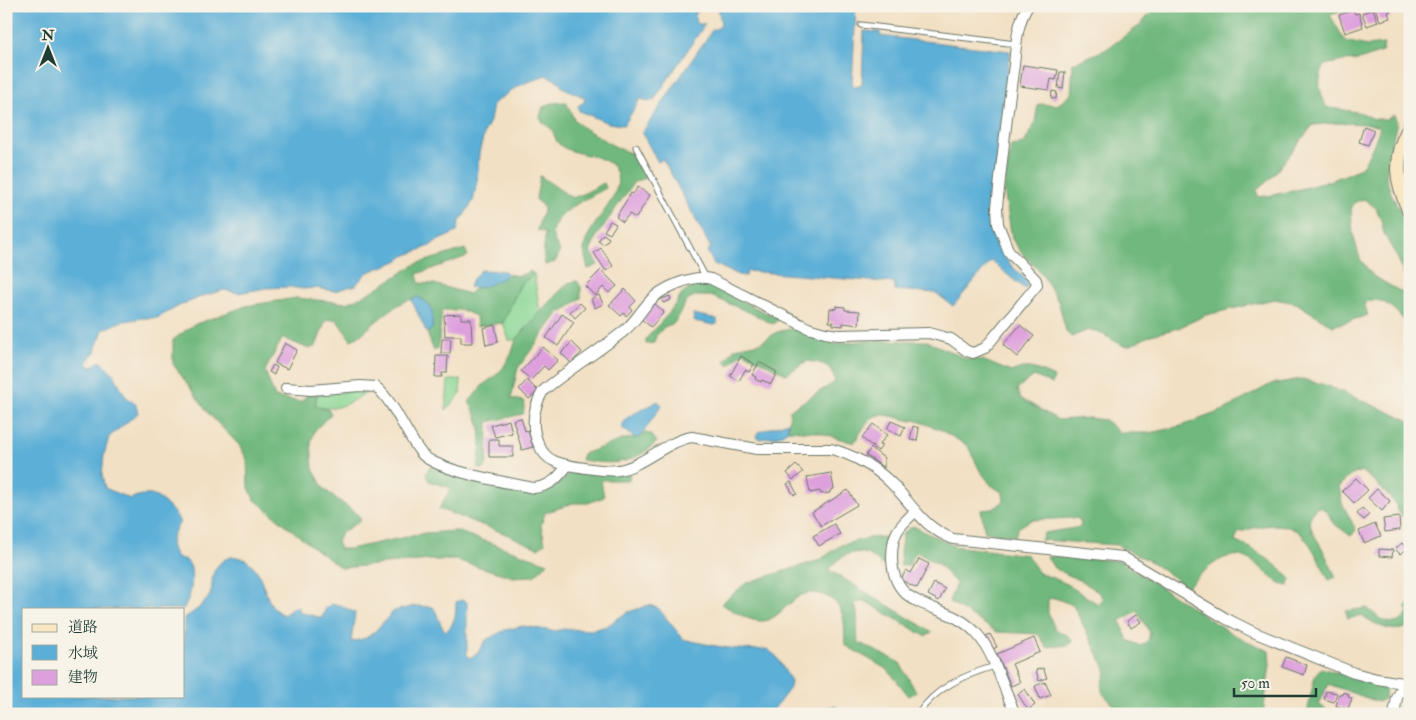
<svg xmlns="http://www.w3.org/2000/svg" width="1416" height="720" font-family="'IM FELL Double Pica','Noto Serif JP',serif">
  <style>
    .green { fill: #8bd795; stroke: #558a64 }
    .forest { fill: #70b87e; stroke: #487a59; fill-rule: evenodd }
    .water { fill: #5bafd7; stroke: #3d7686 }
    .building { fill: #dea0dd }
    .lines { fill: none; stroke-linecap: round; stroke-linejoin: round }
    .lane-casing { stroke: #697666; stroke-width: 7 }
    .street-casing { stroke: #697666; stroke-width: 12 }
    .secondary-casing { stroke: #697666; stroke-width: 16 }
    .lane { stroke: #fff; stroke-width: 5 }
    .street { stroke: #fff; stroke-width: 10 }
    .secondary { stroke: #f9e7c3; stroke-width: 14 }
  </style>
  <rect width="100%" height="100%" fill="#f7f3e8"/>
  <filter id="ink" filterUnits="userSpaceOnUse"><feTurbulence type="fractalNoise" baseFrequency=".02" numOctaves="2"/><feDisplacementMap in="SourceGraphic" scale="10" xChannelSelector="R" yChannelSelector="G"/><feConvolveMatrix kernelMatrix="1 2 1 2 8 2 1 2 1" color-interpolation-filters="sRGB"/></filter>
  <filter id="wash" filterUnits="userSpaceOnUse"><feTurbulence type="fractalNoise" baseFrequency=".0096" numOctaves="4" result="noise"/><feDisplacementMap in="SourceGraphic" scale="20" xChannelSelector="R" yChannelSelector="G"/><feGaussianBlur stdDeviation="1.12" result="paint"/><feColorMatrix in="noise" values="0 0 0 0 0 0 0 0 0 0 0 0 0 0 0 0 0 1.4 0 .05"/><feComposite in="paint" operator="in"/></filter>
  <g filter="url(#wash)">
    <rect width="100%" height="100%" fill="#f2e0c4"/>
    <g class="green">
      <polygon points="534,274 540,312 516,340 509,340 503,323 520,285"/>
      <polygon points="448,380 461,380 460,395 446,410"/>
      <path d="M364 390 365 394C345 404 337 412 315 406L317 394Z"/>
    </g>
    <g class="forest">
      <path d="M1157 6H1360L1330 15 1345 41 1367 46 1384 44 1382 52 1359 60 1343 61 1325 65C1316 82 1320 91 1326 107L1362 113 1374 119H1387L1394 115 1397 122 1390 150 1386 176 1392 196 1410 228V327C1398 314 1383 292 1364 303L1368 315 1333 326 1296 303 1274 299 1206 315 1178 328 1151 335 1129 346 1122 345 1097 331 1089 330 1071 337 1066 331 1059 303 1050 287 1041 273 1024 256 1012 239 1004 189 1011 146 1024 144 1035 122 1038 104 1057 105 1071 95 1073 63 1105 50 1139 26ZM1335 123 1368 124 1380 127C1377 136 1368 160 1362 166 1347 179 1280 195 1259 197L1256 191 1271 178 1313 125ZM1364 199 1376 208 1381 220 1384 234 1399 261 1409 290 1403 293 1373 276 1360 259 1353 234 1351 209 1355 202Z"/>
      <path d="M566 102 574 119 582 127 614 146 634 155 646 178 634 182 596 237 590 252 598 265 588 269C587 263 584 256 584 250 586 224 623 200 617 175 612 151 572 158 559 144 555 141 555 134 552 130 547 124 543 125 540 117L543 107 552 103Z"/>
      <path d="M1410 134V191C1400 174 1406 152 1410 134Z"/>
      <path d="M540 176 572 198 583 194 604 183 606 188C592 196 547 215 553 237 557 250 564 247 555 262L545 265C542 253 545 245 545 233L537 230 544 208 536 199Z"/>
      <path d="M465 249 468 256 417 274 419 283 434 284 469 294 474 289 503 278 507 274 519 276 531 271 534 274 520 285 503 323 477 326 476 316 462 310H442L438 349 434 351 427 333 432 329C434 264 380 319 358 337L351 340 336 319 326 320 316 346 309 349 283 338 277 348 265 371 275 397 301 402 307 395 317 394 315 406 329 410 331 414 315 430 311 442 313 469 324 489 358 515 361 520 341 533 337 542 340 549H349L425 533 456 531 548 563 534 576 513 577 456 560H430L341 568 314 548 254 499 248 485 247 459 239 445 208 413 173 364V340L193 325 246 306 296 298 347 303 369 293 416 264Z"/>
      <path d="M577 281 581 287V298L564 311 559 312 518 368 511 398 525 402 523 414 488 422 487 463 484 469 478 468C482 441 484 426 469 402L483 385 495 376 503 368 511 355 516 340 548 303 568 283Z"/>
      <polygon points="695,285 712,287 779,319 773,324 751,313 711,296 694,296 686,302 674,323 664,327 656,336 654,343 646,344 646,339 669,313 683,293"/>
      <path d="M794 328 835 344 863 341H927L966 359 982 360 1011 372C1029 364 1036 369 1054 377L1052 384 1034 376 1017 389 1020 398 1058 420 1088 418 1105 420 1120 433H1150L1181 426 1224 410 1271 384 1302 379 1328 386 1410 421V520L1407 521 1397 511 1396 504 1374 481 1361 471 1350 476 1339 486 1342 503 1356 530 1351 536 1333 523 1328 513 1321 507 1315 508 1309 520 1313 533 1322 548 1336 577 1329 580C1322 567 1313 546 1303 536 1286 519 1259 525 1238 533L1235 541C1259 551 1272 561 1291 579L1288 586C1274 582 1265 570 1253 562 1229 543 1204 571 1187 587L1150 561 1117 545 1041 540 1044 533 1081 527 1080 520 1076 518 1031 520 1018 528 1015 536 985 532 981 510 993 509 1004 501 1003 493 991 485 979 469 968 446 939 429 915 420 911 421C872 411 875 410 854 443L817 432 788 430 790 410 835 382C831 363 825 364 807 361L786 374 743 352 729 365 725 361 735 348 760 343 777 332Z"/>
      <path d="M645 433 651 434 657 442C631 465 615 465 581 460L583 454 625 439 640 437Z"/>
      <path d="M430 466 527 492C549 494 557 486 571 471L630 473 629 480H601L604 497 588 503H573L545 513 541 525 545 543 538 548 501 532 439 509 451 488 429 481 426 474Z"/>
      <path d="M913 526 954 546 1027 555 1039 573 1063 582 1098 604 1103 599 1099 593 1085 583 1054 568 1047 557 1059 556 1120 561 1234 635 1269 651 1270 665 1263 714H1118C1111 693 1093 700 1107 672L1073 605 1055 598 1048 599V613L1055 629 1067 635 1072 641 1069 645 1047 647 1038 634 997 632 949 602 956 583 938 564 916 552 909 565 901 566 900 553 903 533ZM1137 611 1150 633 1148 641 1141 646 1128 640 1120 621Z"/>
      <path d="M885 537 883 566C878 562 870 554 863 553 849 550 836 559 829 570L932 632 925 636 865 601 855 603C859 617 856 627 858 642L900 663 916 692 909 696 888 670 845 645C844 634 846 621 841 611 834 595 812 588 798 597 787 604 777 619 764 621 748 622 735 611 721 604L746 583 820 560 841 545 868 538Z"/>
      <path d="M1410 603V626C1392 635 1376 625 1361 615L1348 619 1346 611 1367 608C1379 619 1398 633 1408 612L1405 607Z"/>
      <polygon points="1321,668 1386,687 1385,698 1378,702 1328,684 1319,705 1335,714 1307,714 1315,675"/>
    </g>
    <g class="water">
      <path d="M6 6H707L695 13 696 24H705L654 100 650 101 640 99 624 125 608 123 579 111 578 106 585 101 584 97 562 87 559 81 545 75C537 80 528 81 519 86 510 91 501 98 493 104L490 121 485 131 479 153 477 183 473 201 459 223 457 232 435 242 430 246 404 256 397 261 366 273 356 285 334 291 316 288 302 289 290 287 266 288 238 293 224 290 203 296 179 306 157 318H142L120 322 103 330C101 338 96 343 95 352L90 357 87 364 91 367 100 361 113 373 126 397 135 403 138 413 109 437 104 455 102 475 105 488 130 499C136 496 144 494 150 495 161 496 175 513 180 522 171 537 167 544 178 559H185C187 562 191 565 191 569 193 582 191 599 183 609H24V696H184V618C194 612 204 605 210 595 213 588 211 579 214 572 221 557 235 552 249 562 267 576 262 607 284 615L293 608 298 607 300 612 322 618 326 608 331 604 340 605 355 613 351 642 366 638 374 632 394 611 415 606 433 607C439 615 438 624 446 631 455 625 456 613 456 602L461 600 467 602V655L470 658 477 654 486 640 505 630 523 626 553 631 565 629 592 630 607 626 626 613 649 605 658 608 683 639C708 645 741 652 767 649L776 656 791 681 790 688 774 709 773 714H6Z"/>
      <path d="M718 6H856L852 84 856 87 862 85 864 31 880 32V36L1010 51 992 204C992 233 992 245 1013 267 1018 273 1026 277 1028 285L1025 289 991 261 953 306 936 293 895 290V283L747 271 746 276 738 275 714 264 707 251 711 248 663 159 658 162 642 133 713 29H716L721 24Z"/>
      <path d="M481 270 505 271 507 274C500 282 479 290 469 287L472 280Z"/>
      <path d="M418 297C434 305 433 312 432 329L427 333 411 299Z"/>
      <polygon points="693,314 717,319 717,324 714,325 694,321"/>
      <polygon points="658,401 662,405 640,437 635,438 621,427 628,417"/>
      <polygon points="788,422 788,430 779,436 760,439 756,437 758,432"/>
      <polygon points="835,706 843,714 815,714 824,708"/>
    </g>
    <g id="blocks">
      <g class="building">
        <polygon points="1380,6 1390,6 1391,11 1388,12 1390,18 1380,21 1375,8"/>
        <polygon points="1373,9 1378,22 1367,26 1362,13"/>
        <polygon points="1353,10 1355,14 1359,13 1363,27 1345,33 1339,15"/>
        <polygon points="1023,65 1058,70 1056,80 1051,79 1049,90 1020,86"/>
        <polygon points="1060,72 1065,72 1063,89 1058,88"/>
        <polygon points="1052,91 1057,92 1056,99 1051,98"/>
        <polygon points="1364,126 1374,130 1368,145 1359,142"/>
        <polygon points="638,187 650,195 636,218 629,214 623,222 616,217 631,193 633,194"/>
        <polygon points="610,221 616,224 610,234 604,231"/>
        <polygon points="603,234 609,238 604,245 598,241"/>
        <polygon points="601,248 613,266 606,271 594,253"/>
        <polygon points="601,270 617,286 609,293 603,287 595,296 585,286"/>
        <polygon points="625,289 636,301 630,307 632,310 626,316 624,313 621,316 609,305"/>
        <polygon points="599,295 603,304 595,308 591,299"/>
        <polygon points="670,296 671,300 663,303 661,299"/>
        <polygon points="580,303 585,308 575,318 570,312"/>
        <polygon points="654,303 664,312 651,327 641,319"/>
        <polygon points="836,306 845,307 845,310 860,311 859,325 843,323 843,326 833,325 833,322 829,322 830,308 836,309"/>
        <polygon points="461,314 461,319 471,319 472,343 461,343 461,336 445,336 444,315"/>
        <polygon points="562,314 574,322 558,346 546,338"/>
        <polygon points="495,325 498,342 486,345 483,328"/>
        <polygon points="1020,325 1034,336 1017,357 1003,345"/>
        <polygon points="442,339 451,339 450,353 441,353"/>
        <polygon points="572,342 582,352 571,363 561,353"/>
        <polygon points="285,343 297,350 287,369 275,363"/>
        <polygon points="543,347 558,360 548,370 544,366 531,380 521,371"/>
        <polygon points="436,356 448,356 447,373 442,373 442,377 435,377"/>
        <polygon points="741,356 754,364 749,372 745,370 739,381 730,376"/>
        <polygon points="759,362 777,372 771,384 762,380 761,382 755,379 756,377 752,375"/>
        <polygon points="273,365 277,367 274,375 269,372"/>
        <polygon points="527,380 538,391 529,399 519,389"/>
        <polygon points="521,418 525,431 528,430 533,447 522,450 513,420"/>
        <polygon points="509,420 512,433 495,437 491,425"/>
        <polygon points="891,421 905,427 901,436 887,429"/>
        <polygon points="873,424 887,435 879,445 882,446 878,451 862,438"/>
        <polygon points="913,426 919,428 917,441 910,440"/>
        <polygon points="489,439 499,439 499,446 513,446 513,457 489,457"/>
        <polygon points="871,448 884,458 884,468 866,455"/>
        <polygon points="796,465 803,472 793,480 787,473"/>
        <polygon points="831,473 834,489 830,490 830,493 821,494 820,491 810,493 807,477"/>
        <polygon points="1356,478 1368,490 1354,503 1342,491"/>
        <polygon points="791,482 797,494 794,495 787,484"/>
        <polygon points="1377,489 1390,501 1382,511 1368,498"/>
        <polygon points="848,490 857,505 821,526 812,512"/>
        <polygon points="1362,508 1369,514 1364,520 1357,514"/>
        <polygon points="1399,517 1400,530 1385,532 1383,519"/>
        <polygon points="834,524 840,534 819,546 813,536"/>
        <polygon points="1375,524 1381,536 1364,543 1359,531"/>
        <polygon points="1402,543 1407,549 1400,554 1395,549"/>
        <polygon points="1379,549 1393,550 1392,557 1379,556"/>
        <polygon points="919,559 929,564 917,588 901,580 906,570 911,573"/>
        <polygon points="934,583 945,589 939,601 928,595"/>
        <polygon points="1136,615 1141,622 1131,628 1127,621"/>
        <polygon points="990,634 997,647 993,649 986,636"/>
        <polygon points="1034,638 1040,652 1012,664 1020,682 1011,686 997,654"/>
        <polygon points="1286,657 1307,665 1304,675 1282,667"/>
        <polygon points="1043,668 1047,678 1039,681 1036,670"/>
        <polygon points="1045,682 1051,695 1040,699 1035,686"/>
        <polygon points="1025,689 1035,705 1028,710 1018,694"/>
        <polygon points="1326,691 1337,693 1334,702 1324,699"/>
        <polygon points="1343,692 1349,694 1348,697 1352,698 1348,709 1336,706 1339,694 1342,695"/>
      </g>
    </g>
  </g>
  <g filter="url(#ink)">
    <use href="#blocks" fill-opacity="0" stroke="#697666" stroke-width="1"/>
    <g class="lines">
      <g class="lane-casing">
        <g id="lane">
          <polyline points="861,25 1016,44"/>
          <polyline points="636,147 706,278"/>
          <path d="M918 714C936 687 965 675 995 666"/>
        </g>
      </g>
      <g class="street-casing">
        <g id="street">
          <path d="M1028 6C1017 22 1016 46 1014 65 1007 112 1002 160 997 207L998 224 1009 252 1036 280 1037 285 985 348 973 353 967 351 951 339 929 333 838 335 825 333 808 328 711 279C693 274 661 288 649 302 640 312 634 323 624 331 598 352 569 369 543 391 533 408 530 426 539 445 542 452 547 458 554 461 565 466 607 472 619 470 643 466 666 441 692 437L757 449H831C851 454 873 466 888 480 913 503 919 525 953 539L1123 557 1225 618 1253 632 1354 673 1377 679 1410 684"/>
          <path d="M286 388 311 390 360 386 376 387C394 402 406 434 421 453 435 471 510 483 534 488 551 486 557 479 568 465"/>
          <path d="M915 512C898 527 892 534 892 558 893 615 947 599 977 634 993 651 1005 691 1015 714"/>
          <polyline points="1394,714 1397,698 1404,683"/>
        </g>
      </g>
      <g class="secondary-casing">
        <path id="secondary" d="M1410 127C1392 158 1396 181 1410 212"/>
      </g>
      <use href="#lane" class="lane"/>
      <use href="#street" class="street"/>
      <use href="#secondary" class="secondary"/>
    </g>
  </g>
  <rect width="1416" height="720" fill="none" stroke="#f7f3e8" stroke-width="25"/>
  <rect x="22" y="608" width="162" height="90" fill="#f7f3e8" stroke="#a1aaa0"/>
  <rect x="32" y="624" width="25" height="8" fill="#f9e7c3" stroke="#a1aaa0"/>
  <text x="68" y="632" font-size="15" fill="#1f3d34">道路</text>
  <rect x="32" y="645" width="25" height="15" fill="#5bafd7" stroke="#a1aaa0"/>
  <text x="68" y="658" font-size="15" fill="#1f3d34">水域</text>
  <rect x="32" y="670" width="25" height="15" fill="#dea0dd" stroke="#a1aaa0"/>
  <text x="68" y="682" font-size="15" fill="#1f3d34">建物</text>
  <g transform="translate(48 48)" stroke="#f7f3e8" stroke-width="4" paint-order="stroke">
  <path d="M0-4L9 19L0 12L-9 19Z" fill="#1f3d34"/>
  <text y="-8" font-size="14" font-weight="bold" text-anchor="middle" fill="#1f3d34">N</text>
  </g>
  <path d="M1234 688v8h82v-8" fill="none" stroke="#1f3d34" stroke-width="2.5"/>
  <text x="1241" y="688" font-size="15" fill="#1f3d34" stroke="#f7f3e8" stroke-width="4" paint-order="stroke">50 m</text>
</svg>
